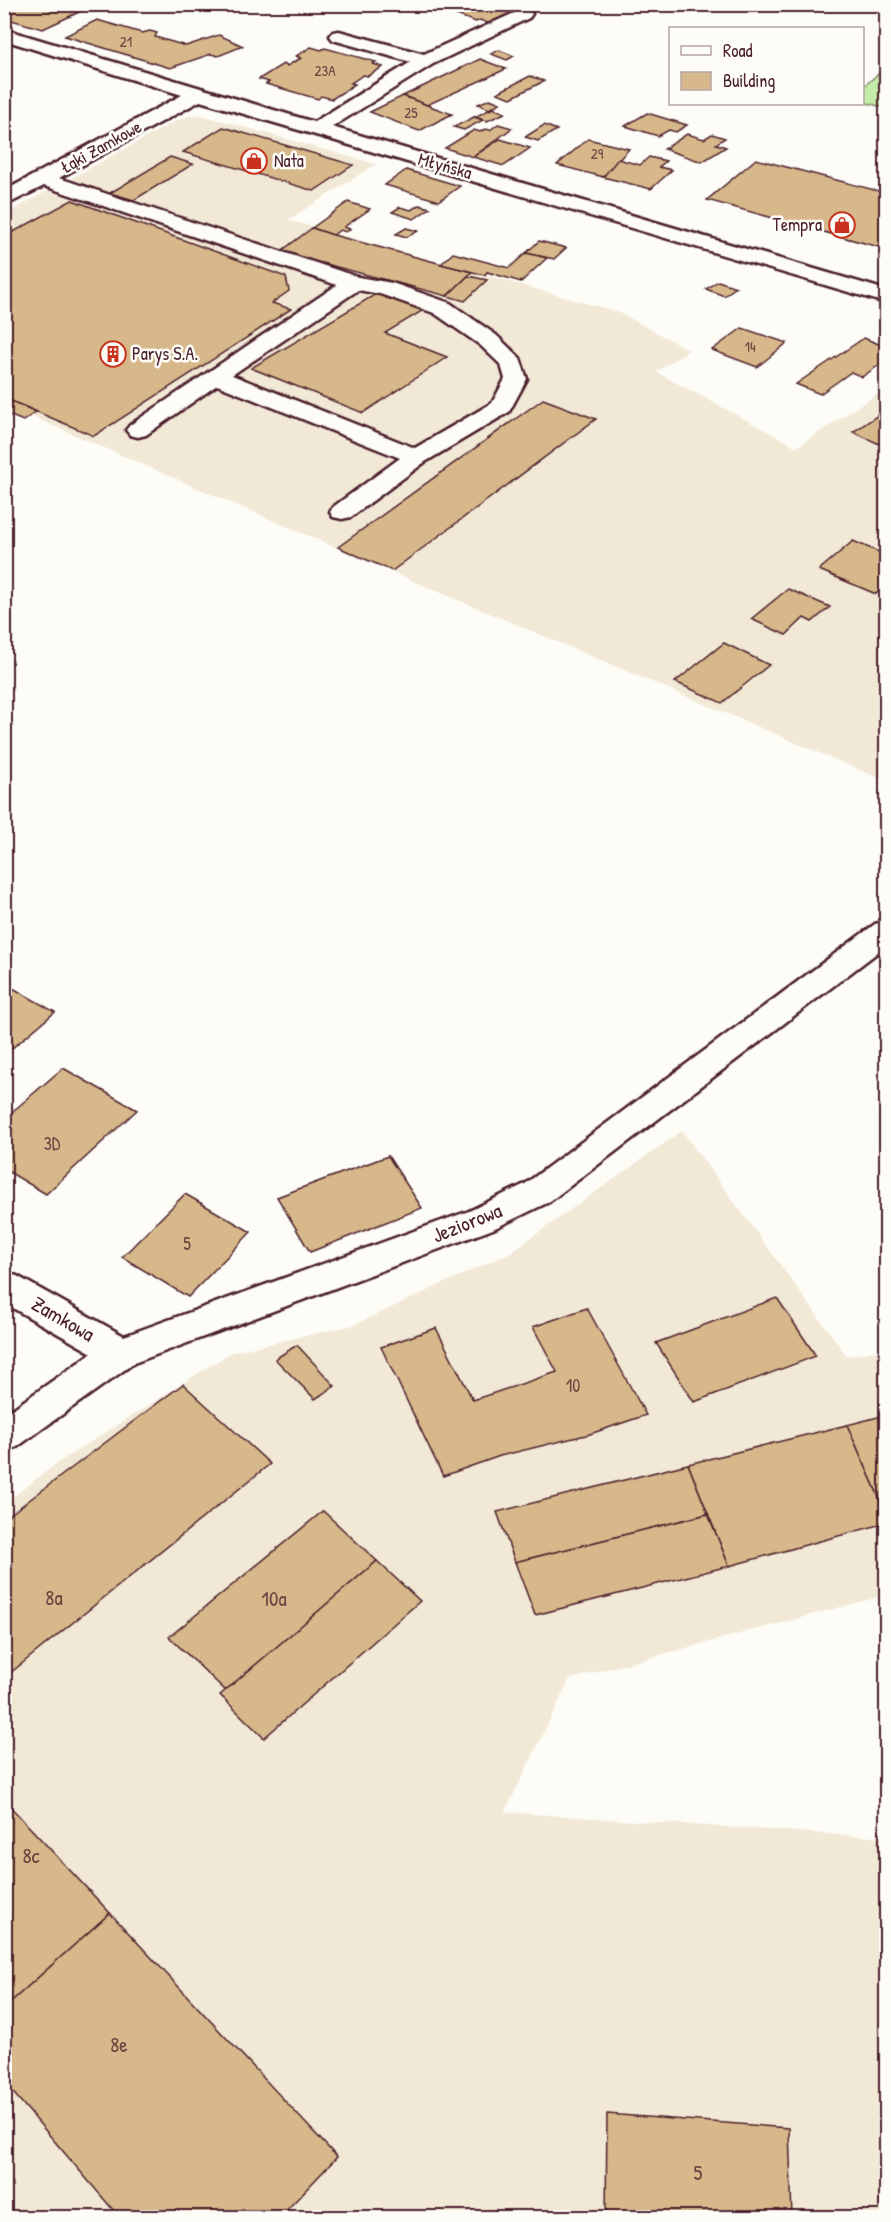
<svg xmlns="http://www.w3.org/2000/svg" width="891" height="2222" font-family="'Patrick Hand',sans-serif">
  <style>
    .built { fill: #f2e8d6 }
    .green { fill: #c2eca7; stroke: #868669; stroke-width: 1.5 }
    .building { fill: #d7b88a; stroke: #4a1f2b; stroke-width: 1.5 }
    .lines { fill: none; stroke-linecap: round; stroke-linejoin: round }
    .minor-casing { stroke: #4a1f2b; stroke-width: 5 }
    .minor { fill: #fdfcf7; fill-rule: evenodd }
    .labels { text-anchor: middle; stroke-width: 5; stroke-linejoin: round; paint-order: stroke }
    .far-number-label { font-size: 15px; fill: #6d4543 }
    .far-street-label { font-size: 18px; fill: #4a1f2b; stroke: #fdfcf7 }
    .far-poi-label { font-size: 18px; fill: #4a1f2b; stroke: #fdfcf7; text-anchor: start }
    .number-label { font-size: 18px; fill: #6d4543 }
    .street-label { font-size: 21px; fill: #4a1f2b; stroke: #fdfcf7 }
    .near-number-label { font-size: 21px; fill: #6d4543 }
  </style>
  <rect width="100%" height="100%" fill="#fdfcf7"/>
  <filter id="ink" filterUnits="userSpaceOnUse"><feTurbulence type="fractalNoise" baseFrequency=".0167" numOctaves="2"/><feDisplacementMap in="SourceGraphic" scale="12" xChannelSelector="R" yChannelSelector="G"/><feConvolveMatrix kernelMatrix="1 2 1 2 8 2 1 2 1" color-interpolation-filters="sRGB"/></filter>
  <g filter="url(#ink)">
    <g class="built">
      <polygon points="201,115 376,164 288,220 618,312 689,350 656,372 797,447 886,388 886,781 411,580 5,405 5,214 176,121 189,116"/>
      <polygon points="682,1131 847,1356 886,1349 886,1595 570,1679 505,1812 886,1838 886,2217 5,2218 5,1503 56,1464 232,1352 354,1325 511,1252"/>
    </g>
    <polygon class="green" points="886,67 886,108 863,102 863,87"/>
    <g class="building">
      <polygon points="16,4 64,4 61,6 79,12 43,29 4,18 4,10"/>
      <polygon points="523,4 510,10 515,12 490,24 480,20 476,22 431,6"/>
      <polygon points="97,20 142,33 150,31 157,33 155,37 186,46 219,35 243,46 218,56 211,54 170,68 65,36"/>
      <polygon points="311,47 321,50 325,48 376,62 373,64 383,67 368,76 363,75 351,83 355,84 332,99 321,96 318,99 266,84 269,82 259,79 283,64 287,66 301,58 296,56"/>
      <polygon points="499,50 514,56 507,60 491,54"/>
      <polygon points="480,59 506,69 427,105 403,96"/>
      <polygon points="530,76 544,81 511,98 497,93"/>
      <polygon points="403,96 427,105 452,114 419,131 370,112"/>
      <polygon points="490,99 500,103 489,109 478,104"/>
      <polygon points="493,108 505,113 487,121 474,117"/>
      <polygon points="647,113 687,125 676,132 669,130 658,136 625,126"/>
      <polygon points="474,117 483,120 464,130 454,127"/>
      <polygon points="498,124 512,128 473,157 445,148 474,130 480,132 485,129 490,130"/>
      <polygon points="544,125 557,130 538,141 525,137"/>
      <polygon points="223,127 353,165 314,191 183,152"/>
      <polygon points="687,134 704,139 712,134 725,138 716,144 726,147 702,162 664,149"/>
      <polygon points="500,139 530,148 504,166 473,157"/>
      <polygon points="588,139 629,149 603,177 557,165"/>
      <polygon points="170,157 193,164 134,200 110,193"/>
      <polygon points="649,157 666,161 659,167 672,170 651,189 603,177 618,159 640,165"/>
      <polygon points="756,159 886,193 886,249 707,200"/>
      <polygon points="406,170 460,186 439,201 385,185"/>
      <polygon points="72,200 286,277 289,291 272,303 291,309 94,436 4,398 4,237"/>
      <polygon points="348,202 370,209 344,227 350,229 346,232 340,230 333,235 312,228"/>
      <polygon points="419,205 430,208 414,219 392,212 400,207 411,210"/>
      <polygon points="312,228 333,235 472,272 447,296 280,252"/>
      <polygon points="406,228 418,231 407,237 396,234"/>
      <polygon points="539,241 566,248 554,259 526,253"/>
      <polygon points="453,253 509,268 526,253 547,258 521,282 487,272 485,275 441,264"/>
      <polygon points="468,276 487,280 465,301 447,296"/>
      <polygon points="718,281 736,287 724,296 706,289"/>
      <polygon points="381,291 427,308 385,333 447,357 363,413 251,368"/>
      <polygon points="742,328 787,343 757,367 712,350"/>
      <polygon points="864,338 886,347 886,360 862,377 851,372 820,394 796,384"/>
      <polygon points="4,398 36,412 23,421 4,413"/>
      <polygon points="543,399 596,419 392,571 338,547"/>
      <polygon points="886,410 886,447 853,432"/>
      <polygon points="853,541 886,555 886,584 876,594 819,570"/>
      <polygon points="788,589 830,607 812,622 804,618 786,635 751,619"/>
      <polygon points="724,643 769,665 722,703 675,682"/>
      <polygon points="4,983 55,1012 4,1055"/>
      <polygon points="63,1068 137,1110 46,1194 4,1169 4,1119"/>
      <polygon points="388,1156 422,1208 310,1252 277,1197"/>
      <polygon points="185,1194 251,1232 188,1297 122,1257"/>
      <polygon points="777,1298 816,1356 694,1402 656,1343"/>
      <polygon points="587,1308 646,1415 590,1434 500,1456 443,1476 381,1347 436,1328 473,1400 557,1372 533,1327"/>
      <polygon points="297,1345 335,1386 315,1399 275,1359"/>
      <polygon points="183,1384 270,1464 4,1678 4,1519"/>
      <polygon points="886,1415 886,1513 847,1425"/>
      <polygon points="847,1425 886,1513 886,1523 729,1566 688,1464"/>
      <polygon points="688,1464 708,1514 515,1562 497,1512"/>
      <polygon points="323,1511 377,1561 226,1691 169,1637"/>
      <polygon points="708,1514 729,1566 535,1615 515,1562"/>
      <polygon points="377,1561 420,1601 264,1738 220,1695"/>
      <polygon points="4,1800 110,1913 4,2008"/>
      <polygon points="110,1913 337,2157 279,2218 120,2218 4,2082 4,2008"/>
      <polygon points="607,2114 789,2128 792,2218 606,2218"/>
    </g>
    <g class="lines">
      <g class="minor-casing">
        <g id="minor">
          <path d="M523 9 529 10 532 14 529 18 433 64 332 127 886 290V303L200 101 59 178 358 277 392 283 450 303 496 335 520 358 527 379 509 412 425 462 351 517 342 519 333 517 330 512 333 507 400 458 217 385 146 435 138 437 130 435 126 430 130 425 337 285 44 186 4 206V191L182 95 4 40V29L314 122 411 62 333 40 330 36 333 32 339 31 424 54ZM358 290 380 294 434 313 480 345 501 365 505 379 492 403 415 448 232 375Z"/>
          <polygon points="886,921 886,946 549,1202 493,1229 134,1363 17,1447 4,1452 4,1415 92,1353 4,1303 4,1272 17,1276 124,1336 469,1211 525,1184 875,924"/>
        </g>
      </g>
      <use href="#minor" class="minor"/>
    </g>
  </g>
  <defs>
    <g id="shop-ring" transform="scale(1.35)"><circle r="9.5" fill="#fdfcf7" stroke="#c8321e" stroke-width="1.5"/><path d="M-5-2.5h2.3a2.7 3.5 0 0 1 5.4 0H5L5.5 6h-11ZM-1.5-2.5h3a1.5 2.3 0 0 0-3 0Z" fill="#c8321e"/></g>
    <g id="building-ring" transform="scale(1.35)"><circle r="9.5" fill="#fdfcf7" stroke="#c8321e" stroke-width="1.5"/><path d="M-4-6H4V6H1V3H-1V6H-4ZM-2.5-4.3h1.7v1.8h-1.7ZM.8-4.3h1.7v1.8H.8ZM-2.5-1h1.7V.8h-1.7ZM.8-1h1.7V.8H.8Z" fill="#c8321e"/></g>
  </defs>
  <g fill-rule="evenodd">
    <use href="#shop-ring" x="254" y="161"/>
    <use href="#shop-ring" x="842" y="225"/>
    <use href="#building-ring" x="113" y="354"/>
  </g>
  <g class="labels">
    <g class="far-number-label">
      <text x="126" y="47">21</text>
      <text x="325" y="76">23A</text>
      <text x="411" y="118">25</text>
      <text x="597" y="159">29</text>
      <text x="750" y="352">14</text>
    </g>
    <g class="far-street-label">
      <text transform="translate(101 147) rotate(-29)" y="6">Łąki Zamkowe</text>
      <text transform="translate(445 166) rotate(16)" y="6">Młyńska</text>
    </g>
    <g class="far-poi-label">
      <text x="274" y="167">Nata</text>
      <text x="822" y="231" text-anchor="end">Tempra</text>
      <text x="132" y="360">Parys S.A.</text>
    </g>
    <g class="number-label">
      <text x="52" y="1150">3D</text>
      <text x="187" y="1250">5</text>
      <text x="573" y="1392">10</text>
    </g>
    <g class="street-label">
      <text transform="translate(467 1223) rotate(-22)" y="7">Jeziorowa</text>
      <text transform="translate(63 1319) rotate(30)" y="7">Zamkowa</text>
    </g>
    <g class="near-number-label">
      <text x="54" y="1605">8a</text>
      <text x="274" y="1606">10a</text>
      <text x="31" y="1863">8c</text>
      <text x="119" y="2052">8e</text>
      <text x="698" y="2180">5</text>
    </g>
  </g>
  <rect width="891" height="2222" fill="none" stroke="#fdfcf7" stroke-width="24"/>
  <rect x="12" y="12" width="867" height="2198" fill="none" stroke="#4a1f2b" stroke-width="2" filter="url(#ink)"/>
  <rect x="669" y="27" width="195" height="78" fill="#fdfcf7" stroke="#b5a4a5" stroke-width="1.5"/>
  <rect x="681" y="46" width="30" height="9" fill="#fdfcf7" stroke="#b5a4a5" stroke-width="1.5"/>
  <text x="723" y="57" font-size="18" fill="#4a1f2b">Road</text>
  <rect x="681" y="72" width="30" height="18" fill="#d7b88a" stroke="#b5a4a5" stroke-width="1.5"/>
  <text x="723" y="87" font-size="18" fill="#4a1f2b">Building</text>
</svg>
